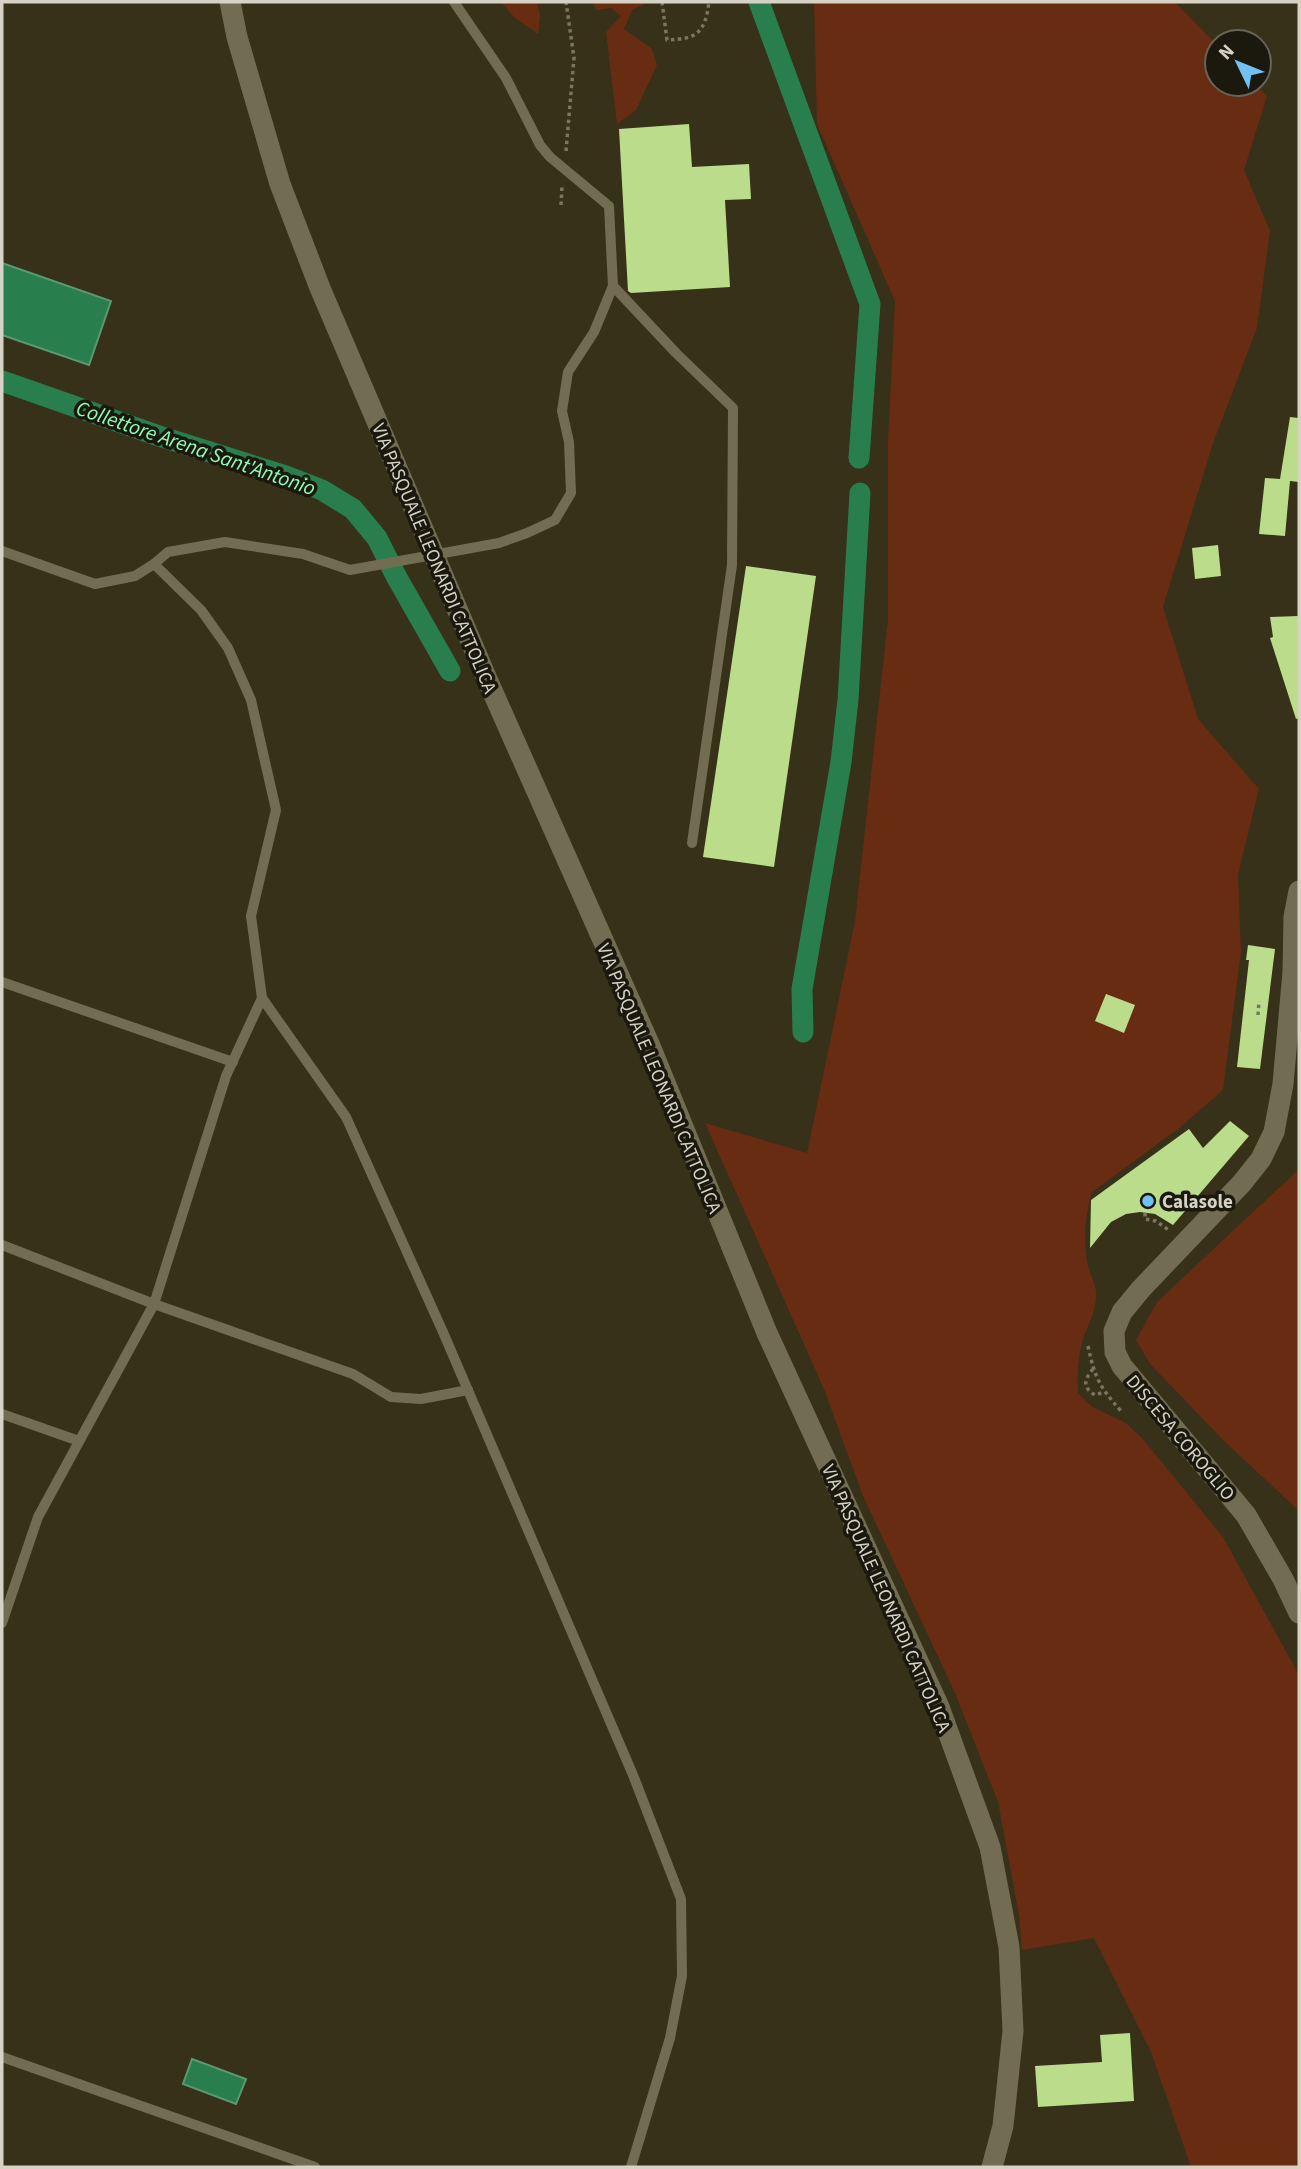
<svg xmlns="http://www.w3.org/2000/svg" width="1301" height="2169" font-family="'Source Sans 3',sans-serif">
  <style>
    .green { fill: #672c12 }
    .water { fill: #287e4d; stroke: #5c9871; stroke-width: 2 }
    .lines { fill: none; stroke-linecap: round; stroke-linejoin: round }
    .canal { stroke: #287e4d; stroke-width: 21 }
    .building { fill: #bbdc8b }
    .path { stroke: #797561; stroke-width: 3.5; stroke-dasharray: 3.5 3.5; stroke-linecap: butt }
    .lane { stroke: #726d52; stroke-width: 10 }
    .secondary { stroke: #726d52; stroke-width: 21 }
    .poi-dot { fill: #71c1f5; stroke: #1b190e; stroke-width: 2.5 }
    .labels { text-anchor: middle; stroke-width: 7; stroke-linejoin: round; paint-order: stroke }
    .street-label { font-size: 19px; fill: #d6d3c5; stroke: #1b190e }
    .poi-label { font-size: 19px; font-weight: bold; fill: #d6d3c5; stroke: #1b190e; text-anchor: start }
    .water-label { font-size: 21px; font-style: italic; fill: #8efcb6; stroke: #1b190e }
  </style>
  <rect width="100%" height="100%" fill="#363118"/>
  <g class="green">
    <polygon points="501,2 537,2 540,16 538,34 515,18"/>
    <polygon points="593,2 649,2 632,10 624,29 652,49 657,65 636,110 617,124 606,32 621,16 611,8 596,10"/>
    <path d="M814 2H1175L1217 45V84H1255L1267 96 1244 170 1270 231 1257 328 1213 443 1163 607 1198 719 1259 789 1238 875 1241 952 1223 1090 1182 1126 1092 1192C1086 1212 1083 1240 1087 1261 1089 1273 1098 1287 1096 1298 1095 1313 1088 1325 1083 1339 1078 1356 1077 1375 1078 1393L1091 1406 1126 1423 1142 1438 1223 1537 1299 1675V2167H1191L1151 2052 1094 1938 1022 1950 1019 1915 998 1802 955 1693 863 1496 824 1389 705 1123 807 1153 855 921 888 619V441L895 301 817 124Z"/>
    <polygon points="1299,1169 1299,1511 1225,1442 1150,1364 1136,1340 1157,1302"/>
  </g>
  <g class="water">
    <polygon points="2,263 111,301 89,365 2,335"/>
    <polygon points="192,2059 246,2079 236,2104 183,2084"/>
  </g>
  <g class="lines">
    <g class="canal">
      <polyline points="759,2 870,304 859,458"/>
      <polyline points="2,381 159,436 286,476 322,490 353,509 377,538 396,576 450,671"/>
      <polyline points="803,1032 802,989 841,762 848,700 860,493"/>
    </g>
  </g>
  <g class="building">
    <polygon points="689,124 692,167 749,164 751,199 725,200 730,287 631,293 628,291 619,129"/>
    <polygon points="1290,417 1299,418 1299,482 1290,481 1285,536 1259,534 1265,478 1280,479"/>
    <polygon points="1218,545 1221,576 1195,579 1192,548"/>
    <polygon points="746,566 816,576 774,867 703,857"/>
    <polygon points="1299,616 1299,718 1296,719 1270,638 1273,637 1270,617"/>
    <polygon points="1248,945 1275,949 1260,1069 1237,1067 1249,960 1246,960"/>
    <polygon points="1106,994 1135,1005 1124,1033 1095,1021"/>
    <polygon points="1230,1121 1249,1136 1173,1225 1155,1214 1140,1212 1126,1214 1111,1222 1090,1248 1091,1200 1189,1129 1203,1148"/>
    <polygon points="1130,2033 1134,2101 1038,2107 1035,2066 1102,2062 1100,2035"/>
  </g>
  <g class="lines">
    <g class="path">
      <path d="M662 2 667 40C697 39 705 33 709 2"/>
      <polyline points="566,151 574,58 566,2"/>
      <polyline points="561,205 562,186"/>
      <polyline points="1258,1015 1259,1001"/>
      <polyline points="1145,1213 1145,1219 1156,1221 1170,1231"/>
      <path d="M1088 1346C1095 1378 1099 1386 1121 1411"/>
      <path d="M1093 1369C1084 1380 1082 1387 1095 1395L1104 1392"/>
    </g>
    <g class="lane">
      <polyline points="613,286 676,353 733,408 732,565 692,843"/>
      <polyline points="2,551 95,584 135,576 154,564 201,610 228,648 251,700 276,810 251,916 262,998 346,1117 443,1332 633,1775 681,1899 682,1976 670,2038 631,2167"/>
      <polyline points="154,564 168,552 225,542 303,554 350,570 499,543 527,533 555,520 571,493 569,442 562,411 568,372 594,332 613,286 609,206 550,157 540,145 506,78 454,2"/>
      <polyline points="2,982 233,1062"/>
      <polyline points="2,1245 154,1304 353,1374 391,1397 421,1399 468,1390"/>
      <polyline points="2,1414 79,1441"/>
      <polyline points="2,1623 38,1517 154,1304 226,1076 262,998"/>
      <polyline points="2,2057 315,2167"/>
    </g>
    <g class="secondary">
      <polyline points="230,2 237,37 280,184 320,288 487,679 650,1046 767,1333 939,1707 990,1847 1009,1947 1013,2031 1003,2126 992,2167"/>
      <polyline points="1299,891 1294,917 1293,972 1283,1084 1274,1132 1261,1159 1242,1183 1141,1289 1122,1312 1114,1331 1115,1352 1122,1366 1246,1515 1283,1579 1299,1613"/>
    </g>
  </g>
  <circle class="poi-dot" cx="1148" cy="1201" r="7"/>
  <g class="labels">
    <g class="street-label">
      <text transform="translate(435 558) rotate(67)" y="7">VIA PASQUALE LEONARDI CATTOLICA</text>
      <text transform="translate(660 1078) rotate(67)" y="7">VIA PASQUALE LEONARDI CATTOLICA</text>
      <text transform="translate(1181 1437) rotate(50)" y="7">DISCESA COROGLIO</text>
      <text transform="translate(887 1598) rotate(66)" y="7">VIA PASQUALE LEONARDI CATTOLICA</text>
    </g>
    <g class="poi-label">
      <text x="1162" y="1208">Calasole</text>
    </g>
    <g class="water-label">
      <text transform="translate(196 448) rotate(19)" y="7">Collettore Arena Sant'Antonio</text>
    </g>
  </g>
  <rect width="1301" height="2169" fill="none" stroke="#d6d3c5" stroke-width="7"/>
  <g transform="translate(1238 63) rotate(313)"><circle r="33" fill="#1b190e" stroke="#666357" stroke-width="2"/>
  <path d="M0-5L12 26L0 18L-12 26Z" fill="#71c1f5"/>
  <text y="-10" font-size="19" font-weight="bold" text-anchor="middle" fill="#d6d3c5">N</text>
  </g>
</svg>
